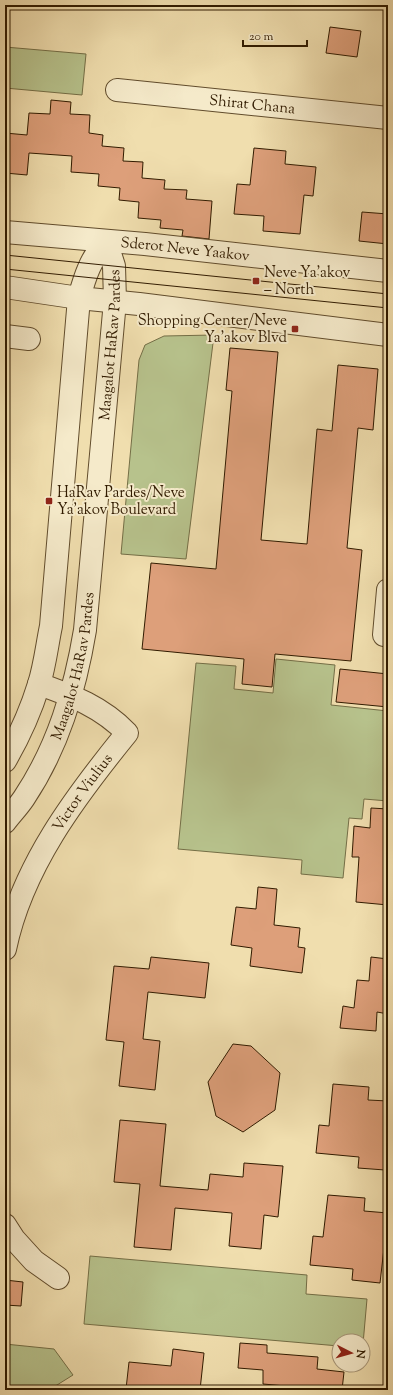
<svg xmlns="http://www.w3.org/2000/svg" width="393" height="1395" font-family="'Sorts Mill Goudy',serif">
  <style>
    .green { fill: #b7c28c; stroke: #746e46 }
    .building { fill: #dd9f7a; stroke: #311b00 }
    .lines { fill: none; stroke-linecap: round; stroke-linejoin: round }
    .minor-casing { stroke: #614c2c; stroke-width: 24 }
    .minor { stroke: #f5eaca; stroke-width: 22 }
    .tram { stroke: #311b00; stroke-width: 1 }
    .poi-dot { fill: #8f2418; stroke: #f5eaca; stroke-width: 1.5 }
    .labels { text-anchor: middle; stroke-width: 4; stroke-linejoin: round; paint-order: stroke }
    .street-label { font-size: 15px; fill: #311b00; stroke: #f5eaca }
    .poi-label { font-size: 15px; fill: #311b00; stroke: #f5eaca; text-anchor: start }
  </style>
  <rect width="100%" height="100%" fill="#f0deae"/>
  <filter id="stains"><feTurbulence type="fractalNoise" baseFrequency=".005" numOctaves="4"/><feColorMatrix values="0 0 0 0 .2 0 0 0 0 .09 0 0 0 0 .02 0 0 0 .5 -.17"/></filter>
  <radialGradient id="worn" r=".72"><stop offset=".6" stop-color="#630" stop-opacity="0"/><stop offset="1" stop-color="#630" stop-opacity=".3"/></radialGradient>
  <g class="green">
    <polygon points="5,47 86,54 82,95 5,88"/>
    <polygon points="214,335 186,559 121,554 139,360 145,345 164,336"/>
    <polygon points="276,659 335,665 331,705 388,711 388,801 364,799 362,819 349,818 343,878 301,874 302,860 178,849 196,663 236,666 234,689 273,693"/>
    <polygon points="90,1256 307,1275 306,1294 367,1299 363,1344 363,1341 339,1341 339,1346 84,1324"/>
    <polygon points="5,1344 54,1349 73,1375 49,1390 5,1390"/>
  </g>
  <g class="building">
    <polygon points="330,27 361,31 357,57 326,53"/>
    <polygon points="51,100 71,102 70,114 90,115 89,133 103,135 102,146 124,148 123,161 143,162 142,178 165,180 164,189 187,190 186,199 212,201 209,239 182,236 183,230 160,228 161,220 138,218 139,202 119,200 120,188 98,186 99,174 71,172 72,156 29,153 27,175 5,173 5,133 27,135 29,113 50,114"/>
    <polygon points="254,148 286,151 285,164 316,167 313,196 304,195 300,234 263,231 264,216 234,214 237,184 250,185"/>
    <polygon points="362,212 388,214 388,244 359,241"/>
    <polygon points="230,348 278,352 261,540 307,544 317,429 332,431 338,365 378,369 373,430 358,428 347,548 362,550 351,661 275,654 272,687 242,684 244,659 142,649 151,563 216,569 232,391 226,390"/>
    <polygon points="340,669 388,674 388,707 336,702"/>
    <polygon points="371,808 388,809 388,905 356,902 359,857 352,857 354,826 370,828"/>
    <polygon points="258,887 277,889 274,925 300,928 298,947 305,948 302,973 250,966 252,948 231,945 236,907 256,909"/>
    <polygon points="151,957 209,963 205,998 148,992 143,1039 160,1041 155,1090 119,1086 124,1042 106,1040 114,966 149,969"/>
    <polygon points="371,957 388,959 388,1014 377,1012 376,1031 340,1028 343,1006 354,1008 357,980 369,981"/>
    <polygon points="233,1044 251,1046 280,1073 275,1110 243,1132 216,1116 208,1082"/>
    <polygon points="333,1084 369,1087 368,1100 388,1101 388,1137 385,1170 358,1168 359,1157 316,1153 319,1125 329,1126"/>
    <polygon points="120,1120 166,1124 160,1186 208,1190 210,1174 243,1177 244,1163 283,1166 278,1217 264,1215 261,1249 229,1246 232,1213 175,1208 171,1250 134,1247 140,1184 114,1182"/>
    <polygon points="328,1195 365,1198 364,1211 388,1213 388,1249 384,1248 380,1283 352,1280 353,1269 310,1265 313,1236 323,1237"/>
    <polygon points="5,1280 23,1282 21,1306 5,1305"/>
    <polygon points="240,1343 267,1345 267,1353 318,1357 317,1369 344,1372 342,1390 309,1390 309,1388 263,1384 263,1370 238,1368"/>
    <polygon points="173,1349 204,1353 200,1390 138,1390 126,1389 129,1362 171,1366"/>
  </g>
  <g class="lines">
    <g class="minor-casing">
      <g id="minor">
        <path id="s1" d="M117 90 388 118"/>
        <path id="s2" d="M5 232 145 244 388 271"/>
        <polyline points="5,287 79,298 139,304 388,335"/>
        <polyline points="5,336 29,339"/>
        <polyline points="384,635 388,590"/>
        <path d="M5 761C19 737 31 710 39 684 45 665 47 645 51 626L79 298C85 276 91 258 106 241"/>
        <path id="s3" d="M5 822C11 814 18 807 24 798 58 747 75 690 85 630L115 301 114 266 106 241"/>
        <path id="s4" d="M5 949C22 867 75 797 127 733 102 707 73 696 39 684"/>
        <polyline points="5,1225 14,1239 34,1261 58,1278"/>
      </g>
    </g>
    <use href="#minor" class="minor"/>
    <g class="tram">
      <polyline points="5,255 388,294"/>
      <polyline points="5,269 388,308"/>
    </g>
  </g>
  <g class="poi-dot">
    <rect x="252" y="277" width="8" height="8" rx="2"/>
    <rect x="291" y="325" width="8" height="8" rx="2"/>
    <rect x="45" y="497" width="8" height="8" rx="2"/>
  </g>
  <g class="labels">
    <g class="street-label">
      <text dy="5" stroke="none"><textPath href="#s1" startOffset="136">Shirat Chana</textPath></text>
      <text dy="5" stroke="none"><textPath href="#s2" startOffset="181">Sderot Neve Yaakov</textPath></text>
      <text dy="5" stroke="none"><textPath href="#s3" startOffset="497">Maagalot HaRav Pardes</textPath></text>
      <text dy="5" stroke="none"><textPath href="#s3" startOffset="173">Maagalot HaRav Pardes</textPath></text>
      <text dy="5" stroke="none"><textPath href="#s4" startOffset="176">Victor Viulius</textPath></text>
    </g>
    <g class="poi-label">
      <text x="264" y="277">Neve Ya'akov<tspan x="264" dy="17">– North</tspan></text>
      <text x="287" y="325" text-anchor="end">Shopping Center/Neve<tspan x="287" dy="17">Ya'akov Blvd</tspan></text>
      <text x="57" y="497">HaRav Pardes/Neve<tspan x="57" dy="17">Ya'akov Boulevard</tspan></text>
    </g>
  </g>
  <rect width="393" height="1395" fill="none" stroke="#f0deae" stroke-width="20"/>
  <rect x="6" y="6" width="381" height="1383" fill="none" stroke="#311b00" stroke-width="2"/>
  <rect x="10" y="10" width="373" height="1375" fill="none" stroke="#311b00"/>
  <g transform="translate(351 1353) rotate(96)"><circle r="19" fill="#f5eaca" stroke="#a79779"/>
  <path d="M0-3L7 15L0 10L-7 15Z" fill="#8f2418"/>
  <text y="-6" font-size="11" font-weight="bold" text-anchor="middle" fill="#311b00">N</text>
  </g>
  <path d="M243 40v6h64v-6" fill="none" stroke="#311b00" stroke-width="2"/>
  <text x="249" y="40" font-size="12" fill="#311b00" stroke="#f5eaca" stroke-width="3" paint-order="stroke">20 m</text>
  <rect width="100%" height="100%" filter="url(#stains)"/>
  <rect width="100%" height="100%" fill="url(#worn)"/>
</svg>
